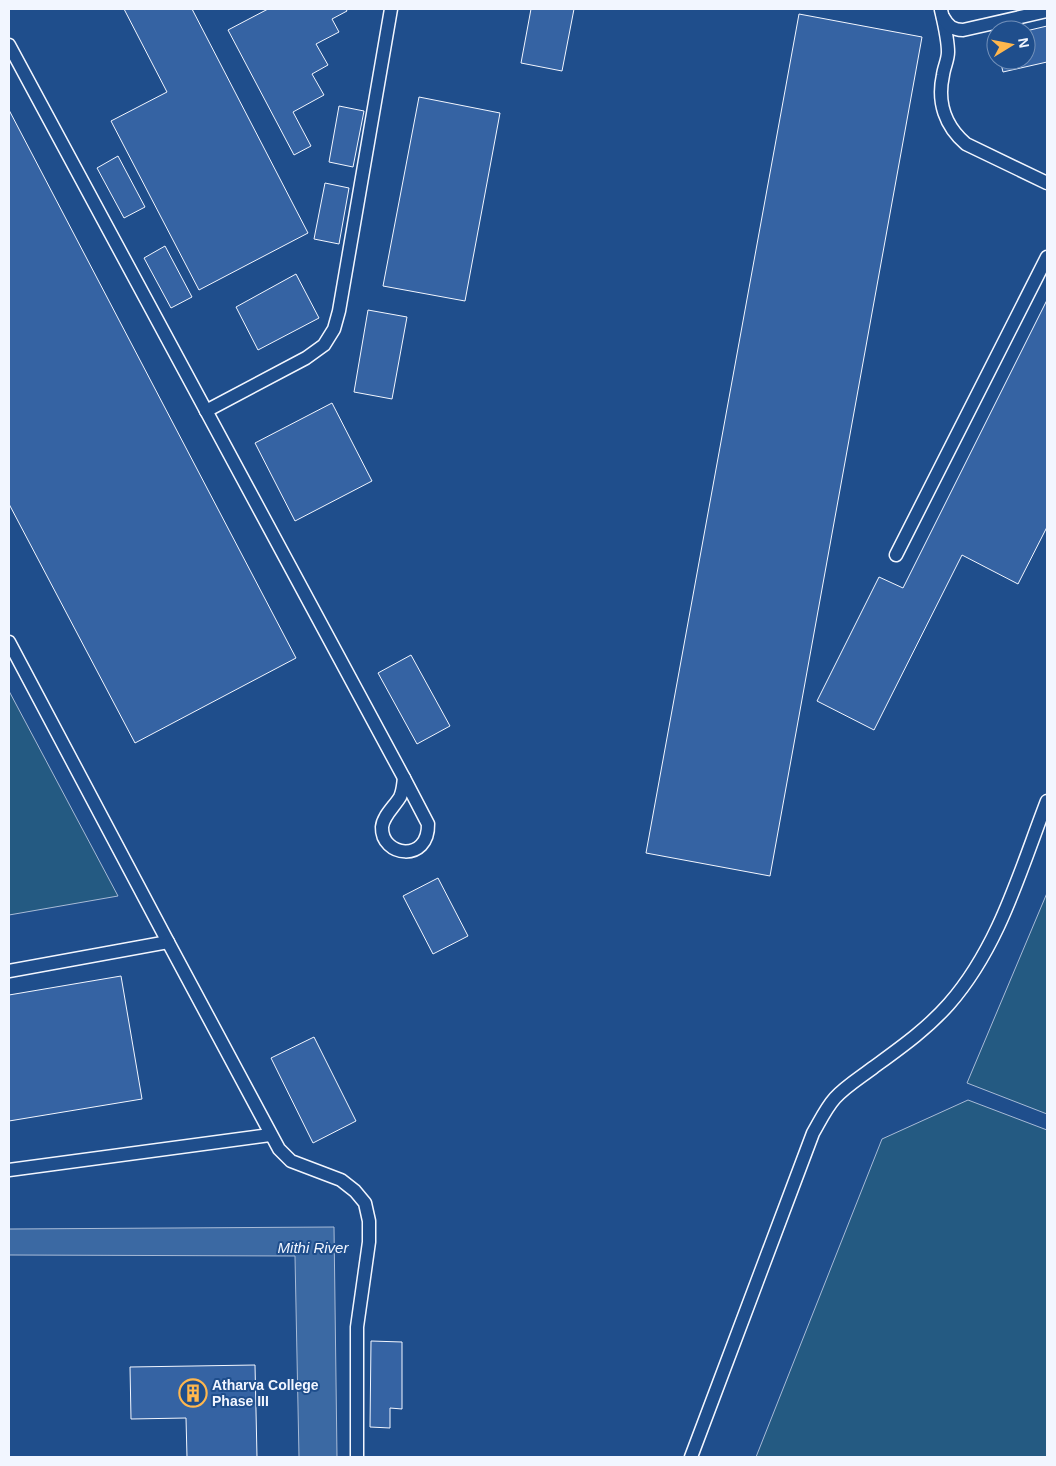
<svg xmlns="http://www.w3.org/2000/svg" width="1056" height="1466" font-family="Helvetica,sans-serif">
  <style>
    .green { fill: #245a82; stroke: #a8bbd7 }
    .water { fill: #3b69a3; stroke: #a8bbd7 }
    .building { fill: #3563a3; stroke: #f2f6ff }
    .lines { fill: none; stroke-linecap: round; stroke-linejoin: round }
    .service-casing { stroke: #f2f6ff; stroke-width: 15 }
    .service { stroke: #1f4e8c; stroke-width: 12 }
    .labels { text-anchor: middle; stroke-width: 4; stroke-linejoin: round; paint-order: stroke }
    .poi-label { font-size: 14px; font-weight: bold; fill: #f2f6ff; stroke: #1f4e8c; text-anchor: start }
    .water-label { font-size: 15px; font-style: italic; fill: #f2f6ff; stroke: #1f4e8c }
  </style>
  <rect width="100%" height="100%" fill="#1f4e8c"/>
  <g class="green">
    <polygon points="9,691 118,896 9,915"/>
    <polygon points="1047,893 1047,1114 967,1083"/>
    <polygon points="968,1100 1047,1130 1047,1457 756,1457 882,1139"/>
  </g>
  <polygon class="water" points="334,1227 337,1457 299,1457 295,1256 9,1255 9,1229"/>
  <g class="building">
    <polygon points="124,9 192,9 308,233 199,290 111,121 167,92"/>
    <polygon points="268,9 346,9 347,11 332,19 339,32 316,44 328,65 312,74 324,95 293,112 311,146 294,155 228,30"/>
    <polygon points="531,9 574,9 562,71 521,63"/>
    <polygon points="799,14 922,37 770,876 646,853"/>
    <polygon points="1047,26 1047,62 1003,72 1000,60 1026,60 1026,31"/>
    <polygon points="419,97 500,113 465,301 383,286"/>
    <polygon points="339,106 364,111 353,167 329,162"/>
    <polygon points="9,110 296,658 135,743 9,504"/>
    <polygon points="118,156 145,207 124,218 97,168"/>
    <polygon points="325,183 349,188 339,244 314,239"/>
    <polygon points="165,246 192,297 171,308 144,258"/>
    <polygon points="296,274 319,318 258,350 236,307"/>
    <polygon points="1047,300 1047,527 1018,584 962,555 874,730 817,701 879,577 903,588"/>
    <polygon points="368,310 407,317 392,399 354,392"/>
    <polygon points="332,403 372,481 295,521 255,443"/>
    <polygon points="411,655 450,726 417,744 378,673"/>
    <polygon points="438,878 468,936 433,954 403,896"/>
    <polygon points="121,976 142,1099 9,1121 9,995"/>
    <polygon points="314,1037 356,1121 313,1143 271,1058"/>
    <polygon points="371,1341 402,1342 402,1409 390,1408 390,1428 370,1427"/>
    <polygon points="255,1365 257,1457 187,1457 186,1418 131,1419 130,1367"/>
  </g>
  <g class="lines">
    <g class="service-casing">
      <g id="service">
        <path d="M941 10C944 23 948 39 948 52 948 60 944 67 943 75 937 102 945 126 966 144L1047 183"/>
        <path d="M943 17C948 26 953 30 963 30L1047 11"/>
        <polyline points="9,45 404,778"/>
        <polyline points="206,411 306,358 324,345 334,329 339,311 391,9"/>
        <polyline points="896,555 1047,257"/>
        <polyline points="9,642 168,942 9,971"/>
        <path d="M404 778 428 824C429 863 381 857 382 827 383 816 394 807 400 797 403 791 403 785 404 778Z"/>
        <polyline points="168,942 279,1149 291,1161 341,1180 355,1191 365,1203 369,1221 369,1242 357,1327 357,1457"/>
        <polyline points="9,1170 270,1135"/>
        <path d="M691 1457 813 1133C820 1121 826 1108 835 1098 846 1086 861 1077 874 1067 900 1048 927 1029 949 1004 999 947 1020 871 1047 801"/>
      </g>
    </g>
    <use href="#service" class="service"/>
  </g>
  <defs>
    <g id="building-ring" transform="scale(1.4375)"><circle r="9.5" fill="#1f4e8c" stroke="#ffb74d" stroke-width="1.5"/><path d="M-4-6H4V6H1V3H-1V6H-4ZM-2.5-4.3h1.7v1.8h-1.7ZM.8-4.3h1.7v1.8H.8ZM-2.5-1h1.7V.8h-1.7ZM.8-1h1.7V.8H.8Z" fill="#ffb74d"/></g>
  </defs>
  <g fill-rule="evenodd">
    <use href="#building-ring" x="193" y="1393"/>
  </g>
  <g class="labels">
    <g class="poi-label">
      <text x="212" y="1390">Atharva College<tspan x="212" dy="16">Phase III</tspan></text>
    </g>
    <g class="water-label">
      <text x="313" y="1253">Mithi River</text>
    </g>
  </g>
  <rect width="1056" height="1466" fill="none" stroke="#f2f6ff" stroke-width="20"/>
  <g transform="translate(1011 45) rotate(80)"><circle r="24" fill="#1f4e8c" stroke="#7391ba"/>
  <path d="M0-4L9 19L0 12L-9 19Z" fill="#ffb74d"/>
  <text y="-8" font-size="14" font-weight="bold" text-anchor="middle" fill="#f2f6ff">N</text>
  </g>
</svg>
